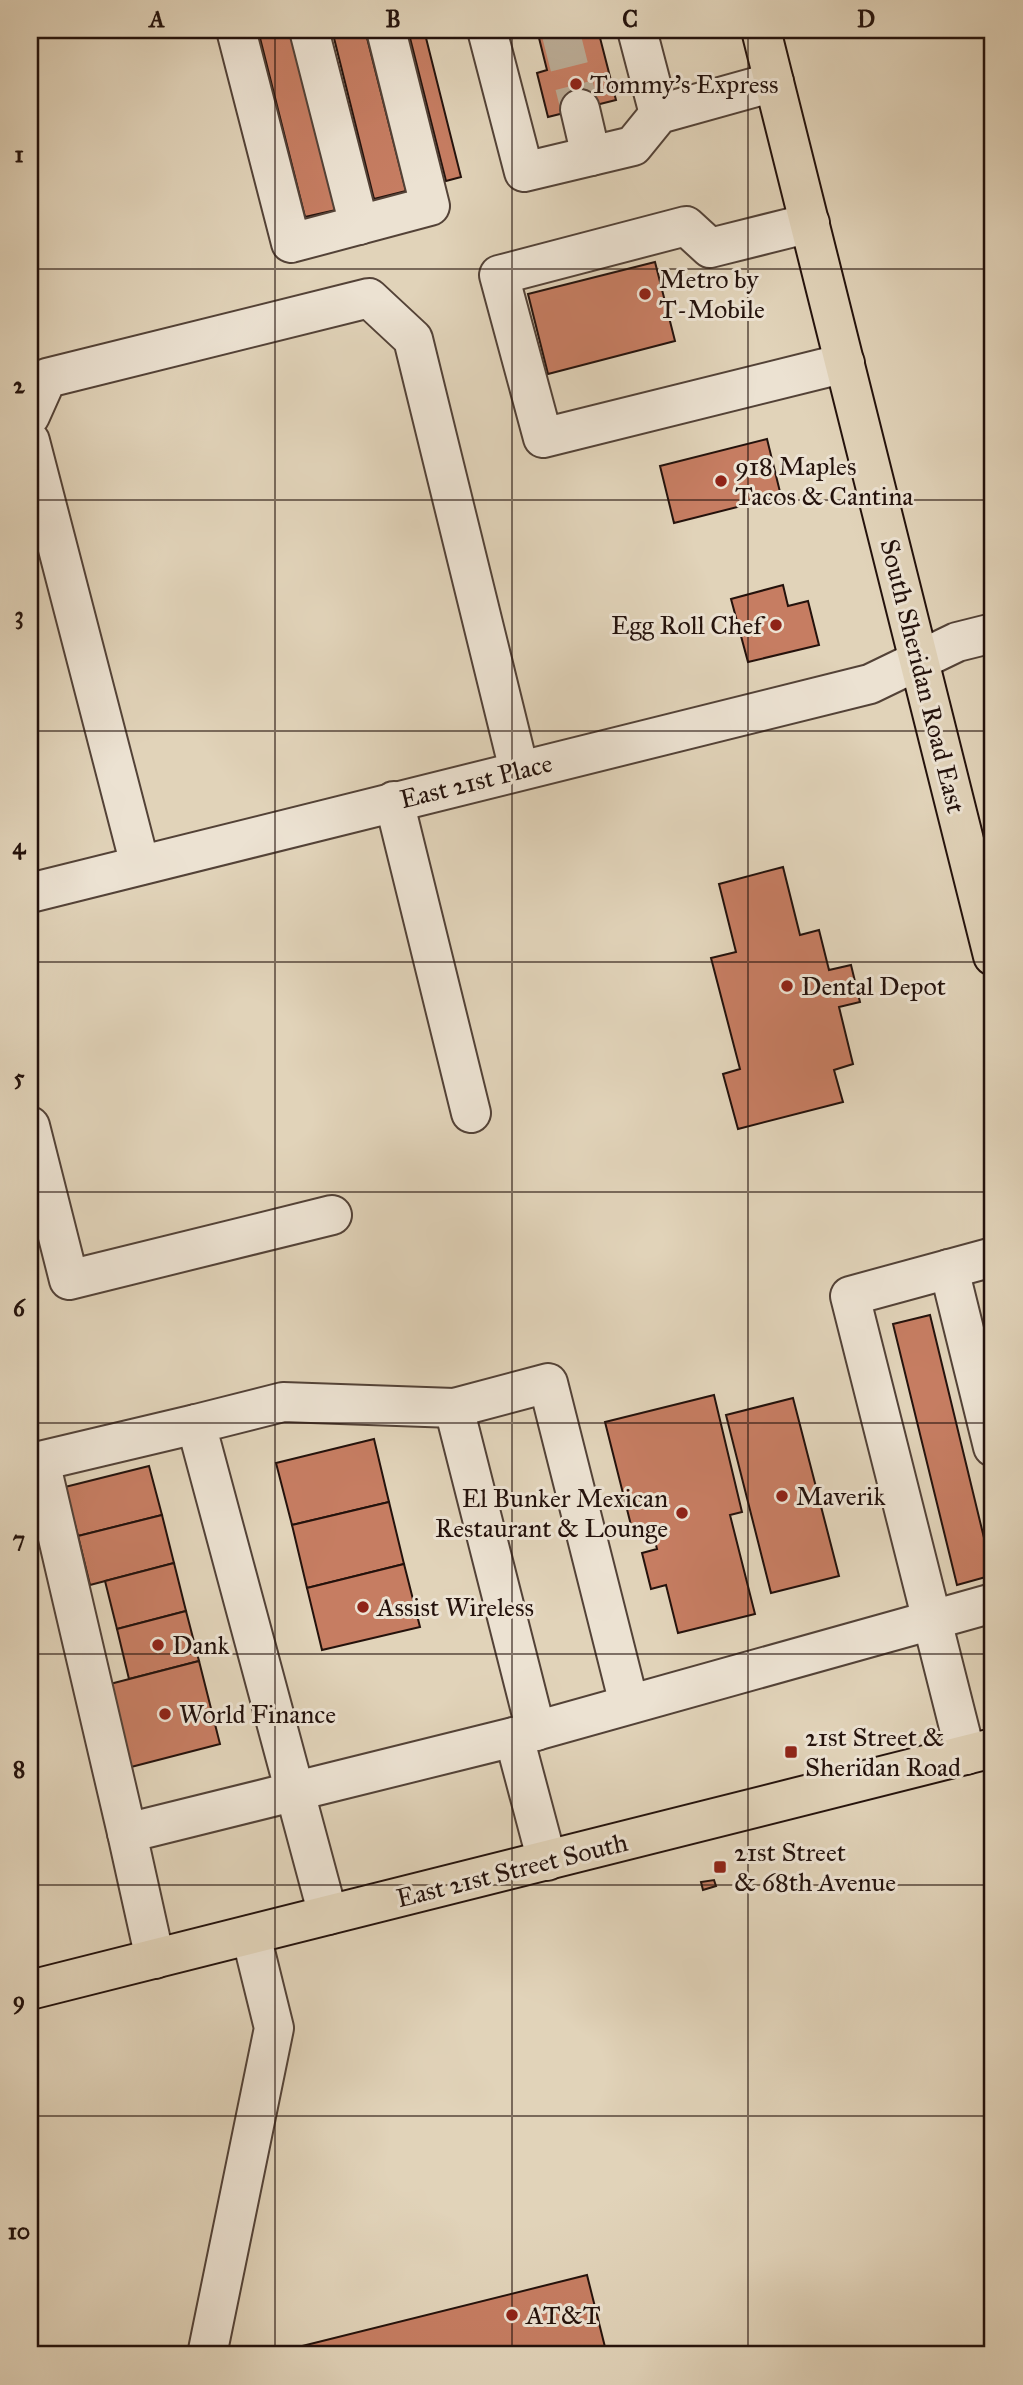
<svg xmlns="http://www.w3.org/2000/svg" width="1023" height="2385" font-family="'IM FELL Great Primer',serif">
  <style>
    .building { fill: #c67d62; stroke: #24120c; stroke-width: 2 }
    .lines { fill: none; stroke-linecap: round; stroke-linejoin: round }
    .minor-tunnel { stroke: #bbac96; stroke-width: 38; stroke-dasharray: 38 19; stroke-linecap: butt }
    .minor-casing { stroke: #534237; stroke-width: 42 }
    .major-casing { stroke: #24120c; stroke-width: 42 }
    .minor { stroke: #ece2d2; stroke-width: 38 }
    .major { stroke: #e1d3b9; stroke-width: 38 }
    .grid { fill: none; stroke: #24120c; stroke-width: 2; stroke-opacity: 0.55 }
    .poi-dot { fill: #8f2418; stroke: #ece2d2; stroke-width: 2.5 }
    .labels { text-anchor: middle; stroke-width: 6; stroke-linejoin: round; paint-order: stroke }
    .poi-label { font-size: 26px; fill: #24120c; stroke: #ece2d2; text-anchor: start }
    .street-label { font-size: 26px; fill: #24120c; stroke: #ece2d2 }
    .neatline { fill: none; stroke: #24120c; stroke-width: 2.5 }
    .grid-label { font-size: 23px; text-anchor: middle; font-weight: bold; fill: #24120c }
  </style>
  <rect width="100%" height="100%" fill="#e1d3b9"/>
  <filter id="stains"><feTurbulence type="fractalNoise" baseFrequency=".00286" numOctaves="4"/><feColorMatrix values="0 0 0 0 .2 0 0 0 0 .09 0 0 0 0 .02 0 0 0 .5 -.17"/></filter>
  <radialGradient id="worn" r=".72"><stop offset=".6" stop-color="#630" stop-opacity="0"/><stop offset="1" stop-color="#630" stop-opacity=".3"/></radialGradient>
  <g class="building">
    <polygon points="258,30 290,30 336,210 305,217"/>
    <polygon points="332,30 365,30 406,191 374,199"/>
    <polygon points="408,30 424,30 461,177 446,181"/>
    <polygon points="537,30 598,30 616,100 548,117 537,73 547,70"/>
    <polygon points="655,262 675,341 548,374 528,294"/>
    <polygon points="767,439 781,496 674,523 660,466"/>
    <polygon points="783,585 788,606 808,601 819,645 748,662 731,599"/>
    <polygon points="783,867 800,935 819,930 829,970 851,965 860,1002 839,1007 853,1064 834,1070 843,1102 738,1129 723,1074 740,1069 711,958 736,952 719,884"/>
    <polygon points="930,1315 993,1575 957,1585 893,1324"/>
    <polygon points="714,1395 742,1512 730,1515 755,1614 678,1633 666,1585 651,1589 642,1553 657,1549 652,1529 633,1533 605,1422"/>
    <polygon points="793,1398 839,1576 771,1593 726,1415"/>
    <polygon points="374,1439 389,1502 292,1525 276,1463"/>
    <polygon points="149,1466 162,1515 78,1536 65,1487"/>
    <polygon points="389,1502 404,1564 307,1588 292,1525"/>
    <polygon points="162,1515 174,1563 90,1585 78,1536"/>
    <polygon points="174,1563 186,1611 117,1629 105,1581"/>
    <polygon points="404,1564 420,1627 322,1650 307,1588"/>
    <polygon points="186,1611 199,1661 129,1679 117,1629"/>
    <polygon points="199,1661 220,1744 131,1767 110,1684"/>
    <polygon points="714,1880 716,1886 703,1890 701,1882"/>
    <polygon points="587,2275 607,2355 266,2355"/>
  </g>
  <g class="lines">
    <polyline class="minor-tunnel" points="560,30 580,109"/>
    <g class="minor-casing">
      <g id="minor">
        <polyline points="236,30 291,243 430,206 386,30"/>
        <polyline points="309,30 359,225"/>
        <polyline points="487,30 524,172 633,146 659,114 774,82"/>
        <polyline points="637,30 659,114"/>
        <polyline points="580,109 591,156"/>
        <polyline points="810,223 710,248 686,226 499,275 543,438 845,363"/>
        <polyline points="30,416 47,378 369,298 413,339 519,770"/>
        <polyline points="30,441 140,865"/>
        <polyline points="394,801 471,1113"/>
        <polyline points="30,893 870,684 957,642 993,633"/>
        <polyline points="30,1126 69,1280 332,1215"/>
        <polyline points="949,1269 993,1447"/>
        <polyline points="454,1408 536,1731"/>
        <polyline points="514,1737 547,1861"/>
        <polyline points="966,1755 850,1296 993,1257"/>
        <polyline points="127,1833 40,1461 196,1424"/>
        <polyline points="328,1915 196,1424 283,1402 454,1408 548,1383 629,1704"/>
        <polyline points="155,1959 127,1833 514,1737 993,1603"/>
        <polyline points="207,2355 274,2028 251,1935"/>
      </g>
    </g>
    <g class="major-casing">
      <g id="major">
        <polyline points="761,30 993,956"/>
        <polyline points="30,1990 993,1748"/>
      </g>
    </g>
    <use href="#minor" class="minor"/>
    <use href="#major" class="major"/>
  </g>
  <path class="grid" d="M275 30V2355M512 30V2355M748 30V2355M30 269H993M30 500H993M30 731H993M30 962H993M30 1192H993M30 1423H993M30 1654H993M30 1885H993M30 2116H993"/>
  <g class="poi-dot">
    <circle cx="576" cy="84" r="7"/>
    <circle cx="645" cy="294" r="7"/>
    <circle cx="721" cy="481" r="7"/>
    <circle cx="776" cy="625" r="7"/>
    <circle cx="787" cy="986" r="7"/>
    <circle cx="782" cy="1496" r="7"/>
    <circle cx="682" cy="1513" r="7"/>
    <circle cx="363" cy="1607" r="7"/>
    <circle cx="158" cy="1645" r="7"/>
    <circle cx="165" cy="1714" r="7"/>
    <rect x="784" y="1745" width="14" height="14" rx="3.5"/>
    <rect x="713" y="1860" width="14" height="14" rx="3.5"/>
    <circle cx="512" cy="2315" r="7"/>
  </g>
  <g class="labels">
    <g class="poi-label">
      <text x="590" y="93">Tommy's Express</text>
      <text x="659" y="288">Metro by<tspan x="659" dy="30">T-Mobile</tspan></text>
      <text x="735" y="475">918 Maples<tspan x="735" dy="30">Tacos &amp; Cantina</tspan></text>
      <text x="762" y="634" text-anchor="end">Egg Roll Chef</text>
      <text x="801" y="995">Dental Depot</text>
      <text x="796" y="1505">Maverik</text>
      <text x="668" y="1507" text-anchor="end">El Bunker Mexican<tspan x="668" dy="30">Restaurant &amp; Lounge</tspan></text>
      <text x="377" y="1616">Assist Wireless</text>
      <text x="172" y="1654">Dank</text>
      <text x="179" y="1723">World Finance</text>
      <text x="805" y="1746">21st Street &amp;<tspan x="805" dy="30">Sheridan Road</tspan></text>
      <text x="734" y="1861">21st Street<tspan x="734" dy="30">&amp; 68th Avenue</tspan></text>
      <text x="526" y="2324">AT&amp;T</text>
    </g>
    <g class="street-label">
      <text transform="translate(923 676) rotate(76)" y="9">South Sheridan Road East</text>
      <text transform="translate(476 781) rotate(-14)" y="9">East 21st Place</text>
      <text transform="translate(512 1870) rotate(-14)" y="9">East 21st Street South</text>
    </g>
  </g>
  <rect width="1023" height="2385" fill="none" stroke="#e1d3b9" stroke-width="77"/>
  <rect x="38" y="38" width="946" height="2308" class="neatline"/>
  <g class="grid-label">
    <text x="157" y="27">A</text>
    <text x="393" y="27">B</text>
    <text x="630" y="27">C</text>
    <text x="866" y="27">D</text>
    <text x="19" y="162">1</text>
    <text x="19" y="393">2</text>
    <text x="19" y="623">3</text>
    <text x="19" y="854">4</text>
    <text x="19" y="1085">5</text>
    <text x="19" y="1316">6</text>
    <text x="19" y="1547">7</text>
    <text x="19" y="1777">8</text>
    <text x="19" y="2008">9</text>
    <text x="19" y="2239">10</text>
  </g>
  <rect width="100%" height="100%" filter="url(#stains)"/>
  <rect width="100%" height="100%" fill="url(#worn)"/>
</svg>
